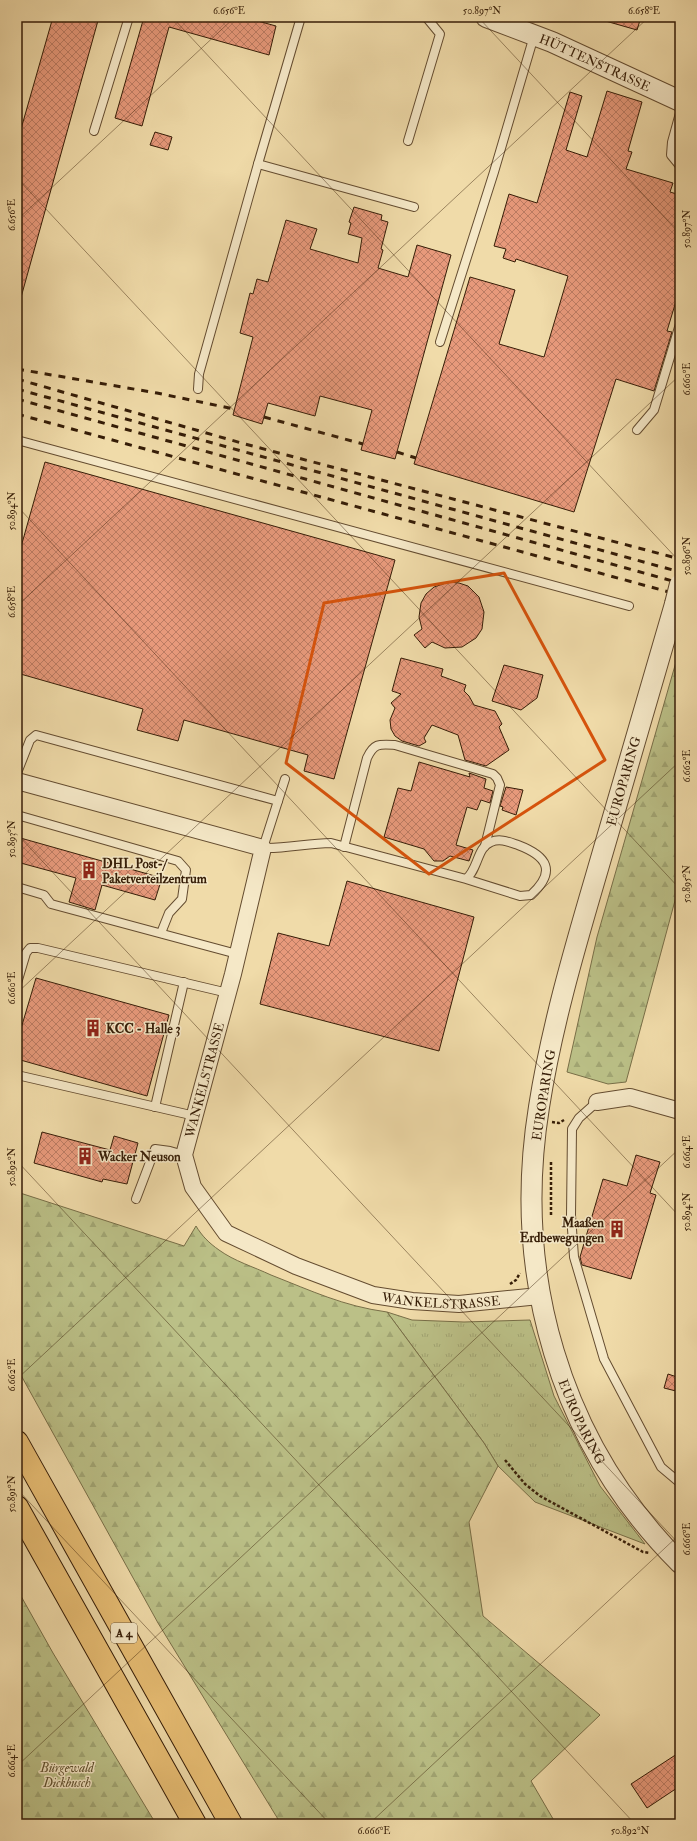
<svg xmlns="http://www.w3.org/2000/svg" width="697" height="1841" font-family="'IM FELL Double Pica',serif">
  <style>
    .grass { fill: url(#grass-tufts); stroke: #786e47 }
    .forest { fill: url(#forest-firs); stroke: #786e47 }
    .building { fill: url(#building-cross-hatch); stroke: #361d07 }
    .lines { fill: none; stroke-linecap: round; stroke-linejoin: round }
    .service-casing { stroke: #644c30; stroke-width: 10 }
    .minor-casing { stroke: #644c30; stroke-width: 18 }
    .tertiary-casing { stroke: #644c30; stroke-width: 22 }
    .motorway-casing { stroke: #361d07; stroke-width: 24 }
    .path { stroke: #361d07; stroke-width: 2.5; stroke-dasharray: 3 2; stroke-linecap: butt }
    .service { stroke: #f5e8c7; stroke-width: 8 }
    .minor { stroke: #f5e8c7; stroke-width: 16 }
    .tertiary { stroke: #f5e8c7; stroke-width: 20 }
    .motorway { stroke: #e8be74; stroke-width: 22 }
    .rail { stroke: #361d07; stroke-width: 3; stroke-dasharray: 7 7; stroke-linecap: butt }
    .tertiary-bridge-casing { stroke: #644c30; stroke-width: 22; stroke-linecap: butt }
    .tertiary-bridge { stroke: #f5e8c7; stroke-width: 20 }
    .marked { fill: none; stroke: #d6530c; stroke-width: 3; stroke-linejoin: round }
    .ticks { fill: none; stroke: #361d07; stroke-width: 1; stroke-opacity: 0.45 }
    .labels { text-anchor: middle; stroke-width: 3; stroke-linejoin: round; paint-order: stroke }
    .shield { fill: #f5e8c7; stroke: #6f5a41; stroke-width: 1 }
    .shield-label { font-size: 12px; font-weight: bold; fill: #361d07 }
    .street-label { font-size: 13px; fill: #361d07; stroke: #f5e8c7 }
    .poi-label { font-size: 13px; font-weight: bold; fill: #361d07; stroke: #f5e8c7; text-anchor: start }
    .park-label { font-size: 13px; font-style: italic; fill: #5e4e2d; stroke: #f5e8c7 }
    .neatline { fill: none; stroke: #361d07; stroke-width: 1.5 }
    .ticks-label { font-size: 10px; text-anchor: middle; fill: #361d07 }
  </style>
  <defs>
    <pattern id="grass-tufts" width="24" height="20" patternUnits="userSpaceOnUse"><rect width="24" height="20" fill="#bbc087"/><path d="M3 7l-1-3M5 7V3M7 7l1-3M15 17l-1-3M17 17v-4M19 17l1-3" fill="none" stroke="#a1a573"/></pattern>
    <pattern id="forest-firs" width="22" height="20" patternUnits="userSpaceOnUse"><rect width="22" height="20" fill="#bbc087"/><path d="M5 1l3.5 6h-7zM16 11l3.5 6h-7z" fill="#a1a573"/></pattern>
    <pattern id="building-cross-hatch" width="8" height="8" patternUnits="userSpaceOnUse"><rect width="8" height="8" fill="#e7997b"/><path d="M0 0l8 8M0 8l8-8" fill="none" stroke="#bc7c63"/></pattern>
  </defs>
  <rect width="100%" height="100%" fill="#f0dba9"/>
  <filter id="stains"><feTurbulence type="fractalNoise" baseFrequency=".005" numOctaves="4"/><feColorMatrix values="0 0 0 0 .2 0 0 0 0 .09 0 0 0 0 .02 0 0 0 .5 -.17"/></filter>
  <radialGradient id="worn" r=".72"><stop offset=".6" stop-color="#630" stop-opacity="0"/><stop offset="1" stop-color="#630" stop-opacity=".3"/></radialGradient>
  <polygon class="grass" points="387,1312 412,1320 464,1322 530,1320 554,1396 600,1486 645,1544 535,1502 498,1466 484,1443"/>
  <g class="forest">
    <polygon points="680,648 680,882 626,1082 608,1084 567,1072 597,937"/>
    <path d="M17 1192 184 1246 196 1226C202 1236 209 1243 219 1250 234 1261 254 1267 271 1275 312 1291 343 1306 387 1312L484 1443 498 1466 469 1522 483 1616 600 1715 531 1781 556 1824H281L158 1623 17 1368Z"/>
    <polygon points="17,1589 53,1653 156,1824 17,1824"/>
  </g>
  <g class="building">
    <polygon points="53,17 99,17 20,301 17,301 17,143"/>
    <polygon points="144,17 243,17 276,26 269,55 169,27 142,126 115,118"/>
    <polygon points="602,17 641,17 637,30 602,20"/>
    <polygon points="607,91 642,102 628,151 632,152 626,169 673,183 670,192 680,195 680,288 667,331 672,332 654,391 616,379 574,512 414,464 470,277 515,290 499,344 544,357 568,276 516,259 515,262 503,258 506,249 494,246 509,194 537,203 570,92 582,96 566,150 587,157"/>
    <polygon points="155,132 172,137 168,150 150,145"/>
    <polygon points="354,207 382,215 381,220 388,222 381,249 383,250 378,268 408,277 417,245 451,255 395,459 361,450 372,410 320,396 315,416 268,403 262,424 233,415 253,337 240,333 250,293 253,294 257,279 268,282 286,220 317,229 310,249 358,263 362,238 348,234 351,223 349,222"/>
    <polygon points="45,462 395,560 334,779 304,771 308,755 184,720 178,741 137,730 143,709 17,673 17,561"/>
    <polygon points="449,582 459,583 468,586 479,597 484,612 482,629 476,638 462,647 445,648 432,642 425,648 414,635 422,629 419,617 421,603 426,594 434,587"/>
    <polygon points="401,658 443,669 441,676 466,685 464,691 469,696 474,705 495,711 502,724 499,727 509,750 486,766 465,760 458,735 432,725 424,738 426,742 419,746 402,741 395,736 391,729 390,720 395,708 391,703 401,694 392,691"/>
    <polygon points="504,665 543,675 537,698 521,710 492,701"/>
    <polygon points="419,762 470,777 469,773 486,779 484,788 493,791 490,803 481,800 477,810 467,807 456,845 473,850 469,861 450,856 443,861 434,861 424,849 384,837 398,788 411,791"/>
    <polygon points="506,787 523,790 516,815 502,810 503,807 500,806"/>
    <polygon points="17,837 162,878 155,900 102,885 95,910 69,902 76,878 17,862"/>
    <polygon points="347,881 474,917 439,1051 260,1004 278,933 329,946"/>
    <polygon points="36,978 169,1015 147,1096 17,1059 17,1042"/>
    <polygon points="42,1132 110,1150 114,1136 138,1143 127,1184 103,1179 102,1182 34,1163"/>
    <polygon points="636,1155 660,1162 650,1193 656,1195 631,1279 582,1265 580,1257 603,1179 627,1186"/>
    <polygon points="668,1374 680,1378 680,1392 664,1388"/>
    <polygon points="680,1752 680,1786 647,1808 631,1784"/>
  </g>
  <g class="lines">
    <g class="service-casing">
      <g id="service">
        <polyline points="301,17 258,164 414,207"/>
        <polyline points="680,113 672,142 671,155 680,166"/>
        <polyline points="94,131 129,17"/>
        <polyline points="408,141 440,34 426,17"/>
        <polyline points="440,342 494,172 534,36"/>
        <polyline points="198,389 199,374 258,164"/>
        <polyline points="637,430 654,410 680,324"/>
        <polyline points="17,440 629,606"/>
        <polyline points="17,773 30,740 36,735 278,801"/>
        <path d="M285 779 263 848C286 849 308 843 331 843L466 879C478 870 477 847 491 842 500 838 509 842 518 845 547 856 557 871 531 895L520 896 466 879"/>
        <polyline points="17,815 178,861 186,870 182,899 169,913 161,933"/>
        <path d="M344 847 367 758C374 743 379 744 395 745L493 774 497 778 500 785 485 846"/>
        <polyline points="17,887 44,895 51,904 237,954"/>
        <polyline points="17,983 26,953 30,948 38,948 228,993"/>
        <polyline points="17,1075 195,1116"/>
        <polyline points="597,1102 579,1118 572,1129 571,1215 574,1257 604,1359 661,1467 680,1483"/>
        <polyline points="155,1107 184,982"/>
        <polyline points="136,1199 155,1149 170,1151 184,1155"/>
      </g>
    </g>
    <g class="minor-casing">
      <g id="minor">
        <path id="s1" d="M17 781 263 848 233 974 184 1155 193 1187 226 1233 296 1266 373 1295 412 1301 459 1304 539 1296"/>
        <polyline points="597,1102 630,1097 680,1111"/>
      </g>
    </g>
    <g class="tertiary-casing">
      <g id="tertiary">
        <path id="s2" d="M486 17 552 42 680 101"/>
        <path id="s3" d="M675 604C648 695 622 787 595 879 573 954 551 1030 539 1107 512 1274 559 1442 680 1563"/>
      </g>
    </g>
    <g class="motorway-casing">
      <g id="motorway">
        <polyline points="17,1442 231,1824"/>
        <polyline points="17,1507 195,1824"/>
      </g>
    </g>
    <g class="path">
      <polyline points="552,1122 559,1123 564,1120"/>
      <polyline points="551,1215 551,1160"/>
      <polyline points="510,1284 516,1280 520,1273"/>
      <polyline points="505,1460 525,1484 540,1496 643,1552 650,1553"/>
    </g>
    <use href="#service" class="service"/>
    <use href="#minor" class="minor"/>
    <use href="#tertiary" class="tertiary"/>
    <use href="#motorway" class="motorway"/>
    <g class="rail">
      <polyline points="17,369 157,393 234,409"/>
      <polyline points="17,379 245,444 680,559"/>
      <polyline points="17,389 680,572"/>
      <polyline points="17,399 680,583"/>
      <polyline points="17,414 680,595"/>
      <polyline points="264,417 363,444"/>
      <polyline points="397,452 416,458"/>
    </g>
    <g class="tertiary-bridge-casing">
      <polyline id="tertiary-bridge" points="675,604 680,584"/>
    </g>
    <use href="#tertiary-bridge" class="tertiary-bridge"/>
  </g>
  <path class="marked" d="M504 573 605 760 429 874 286 763 324 603Z"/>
  <path class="ticks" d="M172 17 680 562M478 17 680 234M17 178 680 889M17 220 235 17M17 506 680 1217M17 606 649 17M17 834 680 1545M17 993 680 375M17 1161 635 1824M17 1379 680 761M17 1489 330 1824M17 1766 680 1148M17 1817 24 1824M369 1824 680 1534"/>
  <defs>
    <g id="building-bare" transform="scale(1.38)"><path d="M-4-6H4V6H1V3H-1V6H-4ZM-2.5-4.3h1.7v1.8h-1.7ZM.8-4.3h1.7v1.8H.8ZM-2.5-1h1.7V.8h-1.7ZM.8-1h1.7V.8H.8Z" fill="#8f2418" stroke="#f5e8c7" stroke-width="2.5" paint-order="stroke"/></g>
  </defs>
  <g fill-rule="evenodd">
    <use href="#building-bare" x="89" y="870"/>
    <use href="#building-bare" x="93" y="1028"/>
    <use href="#building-bare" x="85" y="1156"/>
    <use href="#building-bare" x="617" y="1229"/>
  </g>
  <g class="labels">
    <rect class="shield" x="111" y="1623" width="26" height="20" rx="3"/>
    <g class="shield-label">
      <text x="124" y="1637">A 4</text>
    </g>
    <g class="street-label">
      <text dy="5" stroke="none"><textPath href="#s2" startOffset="118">HÜTTENSTRASSE</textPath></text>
      <text transform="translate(623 781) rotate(-74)" y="5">EUROPARING</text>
      <text transform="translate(204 1080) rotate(-75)" y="5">WANKELSTRASSE</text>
      <text transform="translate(543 1095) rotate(-81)" y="5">EUROPARING</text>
      <text dy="5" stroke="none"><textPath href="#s1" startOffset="890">WANKELSTRASSE</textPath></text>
      <text dy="5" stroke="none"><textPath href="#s3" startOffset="844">EUROPARING</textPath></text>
    </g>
    <g class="poi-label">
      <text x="102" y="868">DHL Post-/<tspan x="102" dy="15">Paketverteilzentrum</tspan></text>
      <text x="106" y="1033">KCC - Halle 3</text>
      <text x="98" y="1161">Wacker Neuson</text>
      <text x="604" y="1227" text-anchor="end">Maaßen<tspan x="604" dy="15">Erdbewegungen</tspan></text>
    </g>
    <g class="park-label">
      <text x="67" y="1772">Bürgewald<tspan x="67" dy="15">Dickbusch</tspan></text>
    </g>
  </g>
  <rect width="697" height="1841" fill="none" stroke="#f0dba9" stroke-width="44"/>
  <rect x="22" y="22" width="653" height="1797" class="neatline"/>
  <g class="ticks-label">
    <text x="229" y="14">6.656°E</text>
    <text x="482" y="14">50.897°N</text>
    <text x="644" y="14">6.658°E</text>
    <text transform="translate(11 215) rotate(-90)" y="4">6.656°E</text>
    <text transform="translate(686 229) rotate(-90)" y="4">50.897°N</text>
    <text transform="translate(686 379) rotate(-90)" y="4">6.660°E</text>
    <text transform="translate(11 511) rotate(-90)" y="4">50.894°N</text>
    <text transform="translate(686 556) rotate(-90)" y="4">50.896°N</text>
    <text transform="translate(11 602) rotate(-90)" y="4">6.658°E</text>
    <text transform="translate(686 766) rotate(-90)" y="4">6.662°E</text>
    <text transform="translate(11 839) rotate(-90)" y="4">50.893°N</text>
    <text transform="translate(686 884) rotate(-90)" y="4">50.895°N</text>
    <text transform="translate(11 988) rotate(-90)" y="4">6.660°E</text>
    <text transform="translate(686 1152) rotate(-90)" y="4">6.664°E</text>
    <text transform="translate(11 1167) rotate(-90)" y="4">50.892°N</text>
    <text transform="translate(686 1212) rotate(-90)" y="4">50.894°N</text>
    <text transform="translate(11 1375) rotate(-90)" y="4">6.662°E</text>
    <text transform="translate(11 1494) rotate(-90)" y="4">50.891°N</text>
    <text transform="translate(686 1539) rotate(-90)" y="4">6.666°E</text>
    <text transform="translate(11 1761) rotate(-90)" y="4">6.664°E</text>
    <text x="374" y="1834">6.666°E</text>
    <text x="630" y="1834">50.892°N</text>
  </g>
  <rect width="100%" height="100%" filter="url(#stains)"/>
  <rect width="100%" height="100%" fill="url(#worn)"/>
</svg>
